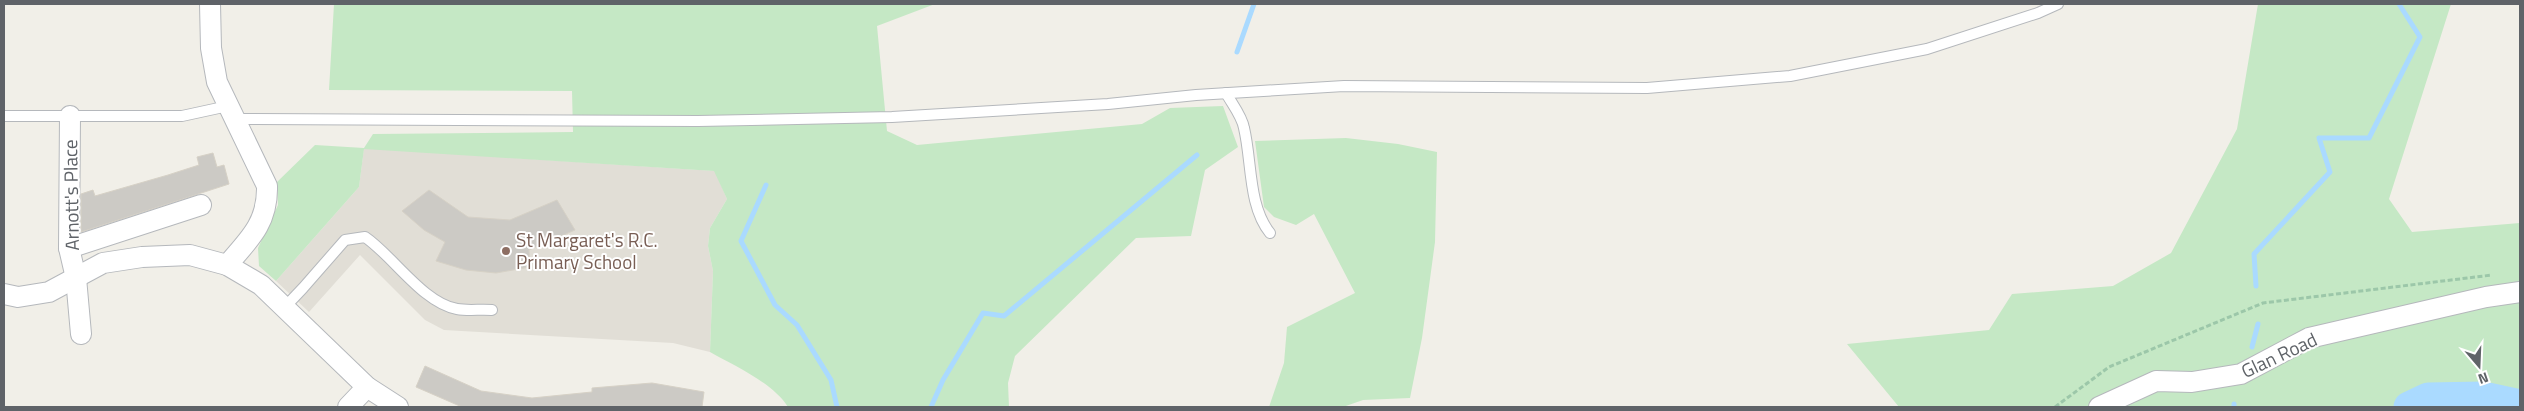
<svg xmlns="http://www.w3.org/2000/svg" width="2524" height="411" font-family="'Titillium Web',sans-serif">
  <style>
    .education { fill: #e1ded6 }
    .green { fill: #c5e8c5 }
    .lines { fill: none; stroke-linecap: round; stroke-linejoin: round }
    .stream { stroke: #aadaff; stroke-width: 5 }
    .river { stroke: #aadaff; stroke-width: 31 }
    .building { fill: #cccac5; stroke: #d6d1c6 }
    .lane-casing { stroke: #b5b8bc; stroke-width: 12 }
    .street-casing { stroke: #b5b8bc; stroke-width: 22 }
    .path { stroke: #9cc7a9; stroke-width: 3; stroke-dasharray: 5 2.5; stroke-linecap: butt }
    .lane { stroke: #fff; stroke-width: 10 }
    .street { stroke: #fff; stroke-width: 20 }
    .education-dot { fill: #8d6e63; stroke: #fff; stroke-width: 2 }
    .labels { text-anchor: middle; stroke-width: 4; stroke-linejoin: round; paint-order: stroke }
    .street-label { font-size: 19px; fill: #5f6368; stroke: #fff }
    .education-label { font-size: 19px; fill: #785e54; stroke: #fff; text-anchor: start }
  </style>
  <rect width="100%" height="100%" fill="#f1efe8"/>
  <polygon class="education" points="364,148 715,171 727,199 710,228 708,246 713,271 710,352 673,343 444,330 425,320 360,255 309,312 276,281 359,187"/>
  <g class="green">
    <path d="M334 4H935L877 26 887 131 917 145 1142 124 1170 108 1223 106 1238 147 1205 170 1191 236 1136 238 1015 356 1008 383 1009 407H788C773 383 735 366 710 352L713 271 708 246 710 228 727 199 714 171 364 149 359 187 276 281 259 266 258 248 278 205 277 182 315 145 364 148 373 134 573 132 572 91 329 90Z"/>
    <polygon points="2258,4 2451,4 2389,199 2412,232 2520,223 2520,407 1899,407 1847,344 1989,330 2012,294 2113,286 2171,253 2237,129"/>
    <polygon points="1346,138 1398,144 1437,152 1435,242 1422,338 1410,398 1363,400 1343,407 1269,407 1284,363 1287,327 1355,293 1314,214 1296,225 1274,217 1264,207 1255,141"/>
  </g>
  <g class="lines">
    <g class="stream">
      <polyline points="1237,52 1254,4"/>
      <polyline points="766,185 741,241 775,305 797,325 831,380 837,407"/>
      <polyline points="2256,286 2254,254 2330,172 2319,138 2369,138 2420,37 2399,4"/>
      <polyline points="2252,347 2258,324"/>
      <polyline points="2234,404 2234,407"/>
      <polyline points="931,407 943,380 983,313 1004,316 1197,155"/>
    </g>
    <polyline class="river" points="2409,407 2428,398 2483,397 2520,405"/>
  </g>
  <g class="building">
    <polygon points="213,153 217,167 224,165 229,184 81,232 81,194 93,190 95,196 168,175 199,165 197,157"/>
    <polygon points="429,190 468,217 510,220 557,200 575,230 529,250 530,267 496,273 466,270 436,261 445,242 424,230 402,211"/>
    <polygon points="425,366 481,391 532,398 592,392 592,388 652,383 704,392 702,407 462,407 416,387"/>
  </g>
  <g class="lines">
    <g class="lane-casing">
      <g id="lane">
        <path d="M1226 93C1232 104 1242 116 1244 128 1252 161 1248 206 1270 233"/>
        <polyline points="4,116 182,116 228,106"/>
        <polyline points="235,119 698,121 892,117 1108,104 1196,95 1344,86 1647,88 1790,76 1927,49 2038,13 2058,4"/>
        <path d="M285 307 303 288 345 240 365 237C393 256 423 303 457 309 468 311 481 309 492 310"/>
      </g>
    </g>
    <g class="street-casing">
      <g id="street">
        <path d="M210 4 211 48 217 82 267 186C268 222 250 239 227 265"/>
        <polyline points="70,116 69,248 76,278 81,334"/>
        <polyline points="69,248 201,205"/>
        <polyline points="4,294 18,297 49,292 103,263 142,257 190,255 227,265 261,285 367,387 398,407"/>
        <polyline points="348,407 367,387"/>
        <polyline points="2099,407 2156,381 2192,382 2241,374 2309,338 2486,297 2520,292"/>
      </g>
    </g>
    <polyline class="path" points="2055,407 2109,367 2263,303 2492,275"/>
    <use href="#lane" class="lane"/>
    <use href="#street" class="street"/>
  </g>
  <circle class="education-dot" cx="506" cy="251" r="5"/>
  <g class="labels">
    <g class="street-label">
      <text transform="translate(71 195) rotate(-91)" y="7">Arnott's Place</text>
      <text transform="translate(2279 355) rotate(-25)" y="7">Glan Road</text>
    </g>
    <g class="education-label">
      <text x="516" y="247">St Margaret's R.C.<tspan x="516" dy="22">Primary School</tspan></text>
    </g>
  </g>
  <rect width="2524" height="411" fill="none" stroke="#5f6368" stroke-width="10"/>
  <g transform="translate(2479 366) rotate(161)" stroke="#ffffff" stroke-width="4" paint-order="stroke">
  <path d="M0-4L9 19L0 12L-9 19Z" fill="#5f6368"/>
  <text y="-8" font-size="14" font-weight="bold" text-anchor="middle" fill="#5f6368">N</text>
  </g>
</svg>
